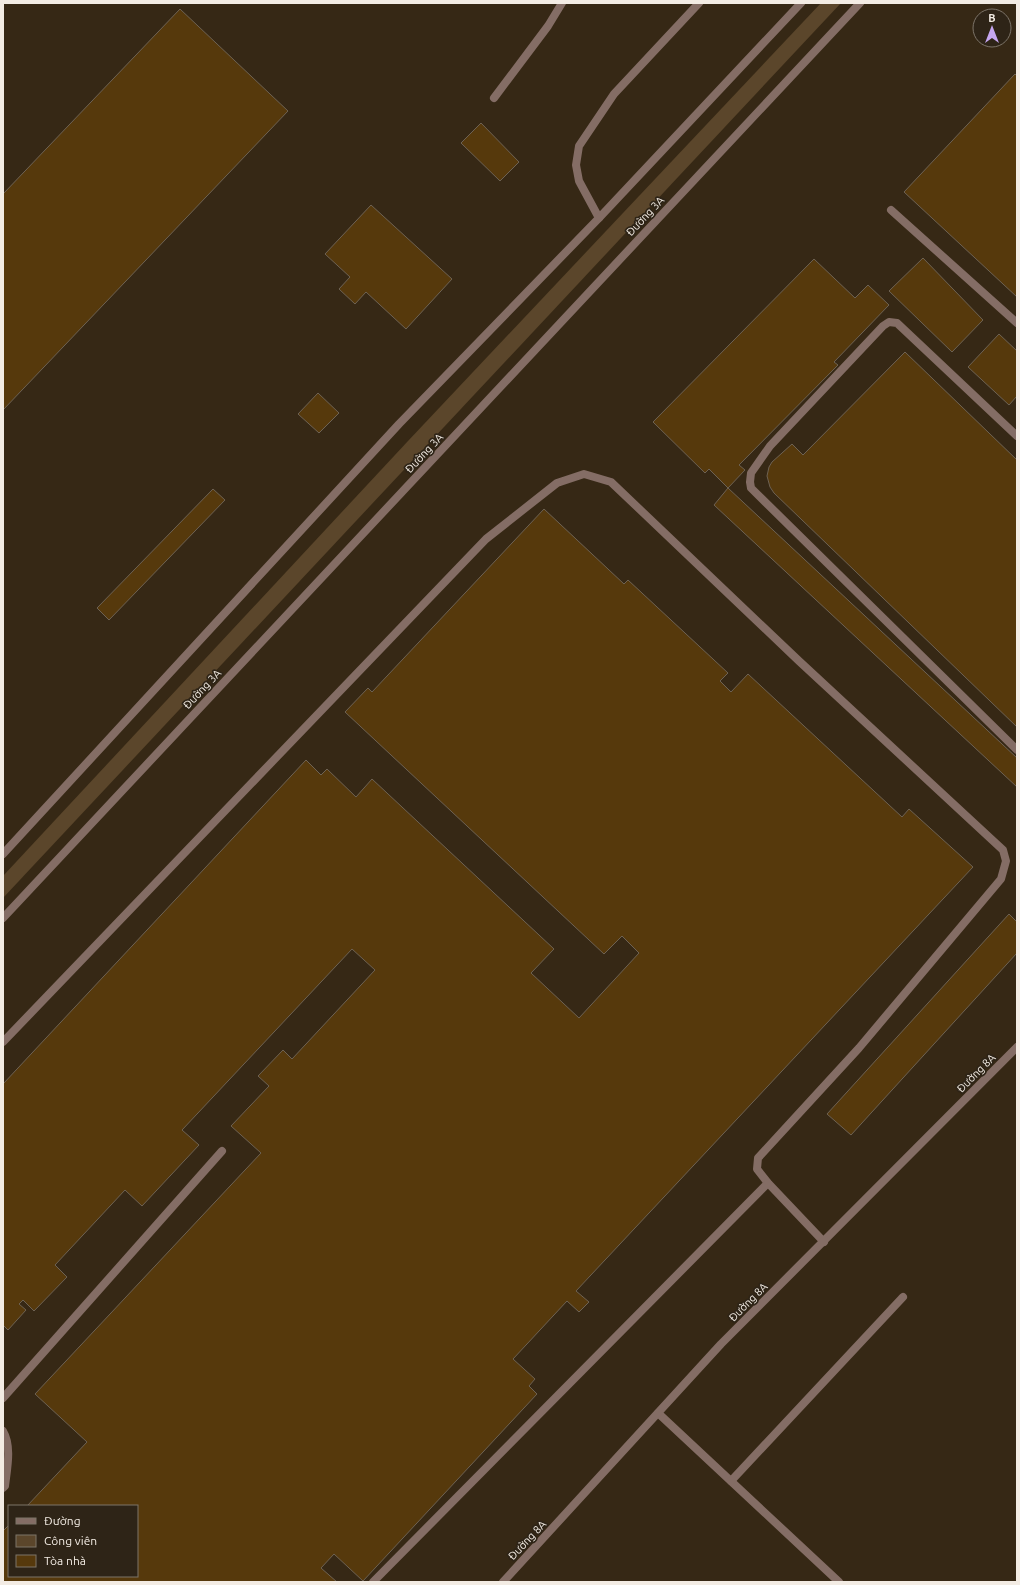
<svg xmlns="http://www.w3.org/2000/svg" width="1020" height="1585" font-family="Ubuntu,sans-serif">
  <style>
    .built { fill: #362815; fill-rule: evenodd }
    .green { fill: #5b462b }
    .building { fill: #56390c; stroke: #6e6253 }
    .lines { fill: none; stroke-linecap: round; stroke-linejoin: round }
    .service { stroke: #846d65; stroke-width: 8 }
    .minor { stroke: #846d65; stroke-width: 8 }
    .tertiary { stroke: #846d65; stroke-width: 8 }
    .labels { text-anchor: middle; stroke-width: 3.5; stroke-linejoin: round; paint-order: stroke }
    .street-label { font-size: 11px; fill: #f3ece4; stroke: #2e2417 }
  </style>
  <rect width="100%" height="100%" fill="#2e2417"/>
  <path class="built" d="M3 3H1017V1582H3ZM980 16H1004V40H980ZM9 1506H137V1576H9Z"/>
  <polygon class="green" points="821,3 841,3 3,898 3,876 408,441"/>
  <g class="building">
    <polygon points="180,9 288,111 3,410 3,194"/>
    <polygon points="1015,74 1017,76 1017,297 904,192"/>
    <polygon points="481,123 519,162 500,181 461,143"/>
    <polygon points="371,205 452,279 406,329 366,292 355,304 339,289 350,277 325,254"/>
    <polygon points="923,258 983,320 952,352 889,291"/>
    <polygon points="814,259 855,298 868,285 889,305 834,362 838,365 739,465 745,470 728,488 709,469 705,473 653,422"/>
    <polygon points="999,334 1017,351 1017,396 1009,405 968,367"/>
    <polygon points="905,352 1017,460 1017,727 774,493 770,487 767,476 769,467 772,462 792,444 803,455"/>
    <polygon points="318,393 339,413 319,433 298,414"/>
    <polygon points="728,488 1017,758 1017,787 714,505"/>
    <polygon points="213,489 225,500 109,620 97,608"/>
    <polygon points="544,509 624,584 628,580 728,673 720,681 731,692 748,674 902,817 909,809 973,867 576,1291 589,1302 579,1312 567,1301 513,1359 535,1379 529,1386 537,1394 363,1581 334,1554 321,1568 337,1582 3,1582 3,1531 9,1525 9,1576 137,1576 137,1506 27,1506 87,1442 35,1394 261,1153 231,1126 269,1086 258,1076 283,1050 292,1059 375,970 352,949 182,1130 199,1145 142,1206 125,1190 55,1265 67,1277 34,1311 23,1300 19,1304 26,1310 8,1330 3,1325 3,1084 306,760 321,775 327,769 356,797 372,779 554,949 531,973 579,1018 639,953 622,936 604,954 345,712 368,688 372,692"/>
    <polygon points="1009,914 1017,922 1017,953 851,1135 827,1114"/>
  </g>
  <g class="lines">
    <g class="service">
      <polyline points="494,98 548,26 562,3"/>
      <polyline points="891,210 1017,323"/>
      <polyline points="599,218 579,181 576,165 579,146 614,94 699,3"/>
      <polyline points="1017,436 897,323 889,322 883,326 770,446 751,473 750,482 751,488 1017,750"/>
      <polyline points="3,1042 486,539 557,483 584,474 611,482 799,661 1003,850 1006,861 1001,879 859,1048 758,1158 757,1169 768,1183 824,1242"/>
      <polyline points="3,1398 222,1151"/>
      <polyline points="658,1413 839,1582"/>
      <path d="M3 1431C12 1446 7 1469 5 1486L3 1488"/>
      <polyline points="731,1481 903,1297"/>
      <polyline points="373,1582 768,1183"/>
    </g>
    <polyline class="minor" points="503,1582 721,1344 1017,1047"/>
    <g class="tertiary">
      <polyline points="3,854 399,424 599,218 801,3"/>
      <polyline points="3,918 860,3"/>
    </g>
  </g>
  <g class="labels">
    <g class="street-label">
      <text transform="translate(645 216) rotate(-47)" y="4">Đường 3A</text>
      <text transform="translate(424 453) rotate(-47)" y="4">Đường 3A</text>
      <text transform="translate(202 689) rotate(-47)" y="4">Đường 3A</text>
      <text transform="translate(976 1073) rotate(-45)" y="4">Đường 8A</text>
      <text transform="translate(748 1302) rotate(-45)" y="4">Đường 8A</text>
      <text transform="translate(527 1540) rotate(-47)" y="4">Đường 8A</text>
    </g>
  </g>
  <rect width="1020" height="1585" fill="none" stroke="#f3ece4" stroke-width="8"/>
  <rect x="8" y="1505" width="130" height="72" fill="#2e2417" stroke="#7d7469"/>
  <rect x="16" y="1518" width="20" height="6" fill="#846d65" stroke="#7d7469"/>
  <text x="44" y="1525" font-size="12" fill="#f3ece4">Đường</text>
  <rect x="16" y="1535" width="20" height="12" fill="#5b462b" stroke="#7d7469"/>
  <text x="44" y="1545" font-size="12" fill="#f3ece4">Công viên</text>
  <rect x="16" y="1555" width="20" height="12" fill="#56390c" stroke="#7d7469"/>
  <text x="44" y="1565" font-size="12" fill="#f3ece4">Tòa nhà</text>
  <g transform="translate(992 28)"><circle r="19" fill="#2e2417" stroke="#7d7469"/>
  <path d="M0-3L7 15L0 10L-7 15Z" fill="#c5a6f0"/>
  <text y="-6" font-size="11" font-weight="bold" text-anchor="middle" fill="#f3ece4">B</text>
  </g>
</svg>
